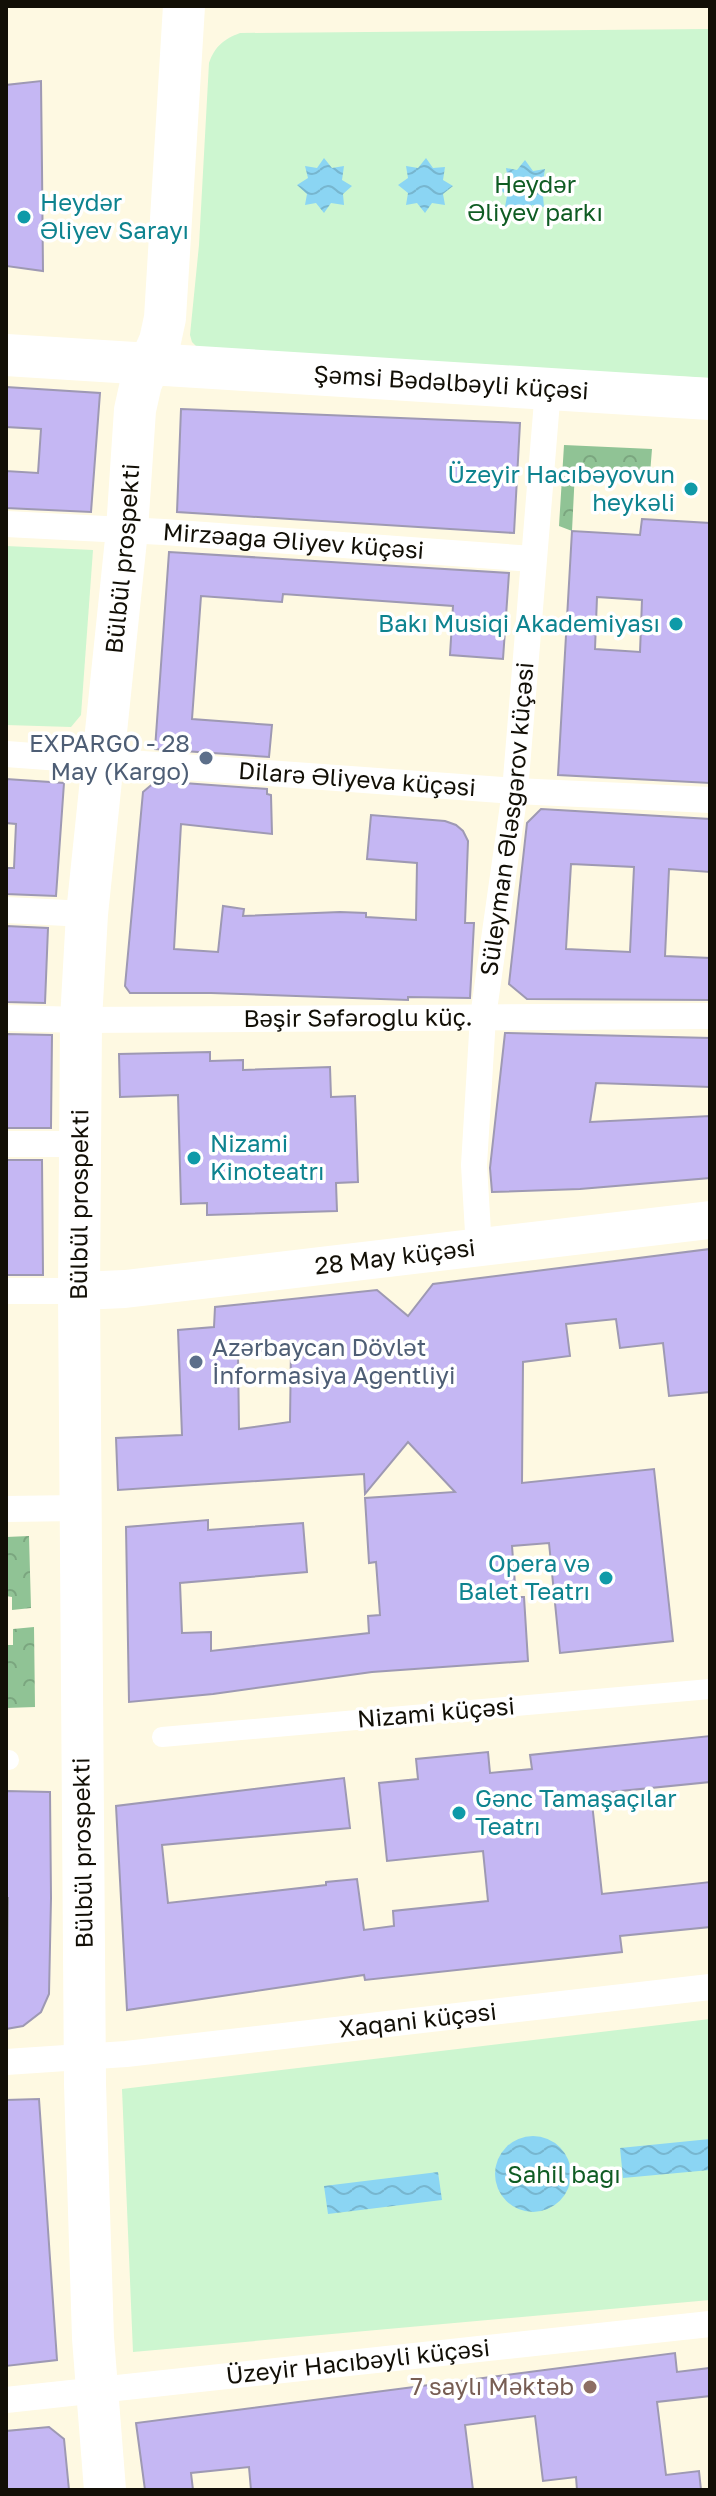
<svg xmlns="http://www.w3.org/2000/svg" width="716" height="2496" font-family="'Golos Text',sans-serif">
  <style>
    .forest { fill: url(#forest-crowns) }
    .park { fill: #cdf6d0 }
    .water { fill: url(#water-waves) }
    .building { fill: #c5b7f3; stroke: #9e99b3; stroke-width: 2; fill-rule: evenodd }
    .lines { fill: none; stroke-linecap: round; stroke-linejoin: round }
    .pedestrian { stroke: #fff; stroke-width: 20 }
    .minor { stroke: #fff; stroke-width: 26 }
    .secondary { stroke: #fff; stroke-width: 38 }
    .primary { stroke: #fff; stroke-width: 42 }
    .culture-dot { fill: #0f9aa8; stroke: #fff; stroke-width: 3 }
    .service-dot { fill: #5c6f8a; stroke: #fff; stroke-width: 3 }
    .education-dot { fill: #8d6e63; stroke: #fff; stroke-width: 3 }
    .labels { text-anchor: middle; stroke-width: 7; stroke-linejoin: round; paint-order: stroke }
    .park-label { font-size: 24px; fill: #0f5c23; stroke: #fff }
    .culture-label { font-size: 24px; fill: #0d838f; stroke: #fff; text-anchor: start }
    .street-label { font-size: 24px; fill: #120f06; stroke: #fff }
    .service-label { font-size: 24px; fill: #4e5e75; stroke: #fff; text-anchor: end }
    .education-label { font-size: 24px; fill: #785e54; stroke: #fff; text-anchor: end }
  </style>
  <defs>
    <pattern id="forest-crowns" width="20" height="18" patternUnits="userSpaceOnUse" patternTransform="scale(2)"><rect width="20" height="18" fill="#90c395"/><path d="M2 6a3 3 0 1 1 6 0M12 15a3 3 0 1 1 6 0" fill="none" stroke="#7ba67f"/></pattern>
    <pattern id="water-waves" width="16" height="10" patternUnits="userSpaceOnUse" patternTransform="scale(2)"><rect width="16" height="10" fill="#8bd5f3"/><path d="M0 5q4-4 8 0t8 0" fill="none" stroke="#77b6cf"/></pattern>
  </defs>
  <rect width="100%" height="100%" fill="#fef9e2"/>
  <g class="forest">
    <polygon points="564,445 652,449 650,474 575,471 572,531 559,526"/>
    <polygon points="29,1536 31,1608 12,1610 12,1597 6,1596 6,1537"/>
    <polygon points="34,1627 35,1707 6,1708 6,1645 13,1645 13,1629"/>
  </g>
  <g class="park">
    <path d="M710 29V378L258 354 199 349 192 342 190 335 199 245 209 63C215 46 224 39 240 33Z"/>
    <polygon points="6,546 93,550 81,715 71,727 6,725"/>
    <polygon points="710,2019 710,2300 133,2352 122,2089"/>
  </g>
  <g class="water">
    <polygon points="324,158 332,168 344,166 342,180 352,186 343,194 344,205 331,203 324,213 316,203 305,205 307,194 297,185 308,178 305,166 317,168"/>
    <polygon points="426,158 433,168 445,167 443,180 453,186 443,194 445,205 432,203 425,213 417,203 406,205 408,193 398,185 408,178 406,166 418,168"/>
    <polygon points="525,160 533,171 545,169 543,182 552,188 543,196 544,207 532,205 525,215 517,205 505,207 507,196 498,187 508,180 506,168 517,170"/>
    <circle cx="533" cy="2174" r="38"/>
    <polygon points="710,2139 710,2170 623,2178 620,2148"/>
    <polygon points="438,2172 442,2200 328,2214 324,2186"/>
  </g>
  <g class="building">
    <polygon points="41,81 42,168 43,271 6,266 6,85"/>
    <polygon points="6,387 100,393 91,512 6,508 6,471 38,473 41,429 6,427"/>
    <polygon points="181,409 520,423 514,533 177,512"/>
    <path d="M642 519 710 523V783L558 775 572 531 640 535ZM597 597 642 600 640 652 595 649Z"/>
    <polygon points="169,552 509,573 503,659 450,655 453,606 283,594 282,602 201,596 192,719 272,725 269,757 155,749"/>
    <polygon points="6,779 64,783 56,896 6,894 6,868 14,868 16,824 6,823"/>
    <polygon points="156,781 267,789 267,794 271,795 272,834 181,824 174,949 218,952 223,906 244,909 243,916 340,912 366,913 366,917 416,920 417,863 367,859 371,815 445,821 456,825 463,831 468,841 465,923 474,923 470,998 408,997 408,1000 211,993 130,993 125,986 143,792"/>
    <path d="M541 809 710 819V872L669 869 665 956 710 958V1000L527 999 509 984 527 823ZM571 864 634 867 630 952 566 949Z"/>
    <polygon points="6,926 48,928 45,1003 6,1002"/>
    <polygon points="505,1033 710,1038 710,1087 596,1083 590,1122 710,1116 710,1178 580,1189 492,1192 490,1168"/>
    <polygon points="6,1034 52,1035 51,1128 6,1128"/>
    <polygon points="210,1052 210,1061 243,1060 243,1070 330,1067 331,1097 355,1096 358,1182 336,1183 337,1211 207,1215 207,1203 181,1204 178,1095 120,1097 119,1054"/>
    <polygon points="6,1160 42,1160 43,1275 6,1275"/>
    <path d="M710 1249V1392L669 1396 663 1343 620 1348 616 1319 566 1324 570 1356 523 1362 522 1483 654 1469 673 1641 560 1653 549 1543 512 1546 516 1597H524L528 1661 372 1672 213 1694 129 1702 126 1527 208 1520V1530L303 1523 307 1572 180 1583 182 1633 211 1632V1651L369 1633 368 1616 380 1615 376 1562 369 1563 365 1498 455 1492 408 1442 365 1494 364 1474 118 1490 116 1438 182 1435 178 1330 214 1327 215 1307 377 1290 408 1316 433 1284ZM291 1347 290 1422 239 1429 238 1354Z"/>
    <polygon points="710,1736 710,1782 591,1794 602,1894 710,1882 710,1927 620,1936 622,1952 365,1980 364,1975 127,2010 116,1806 344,1778 350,1828 162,1845 168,1903 326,1885 326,1882 357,1879 364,1930 394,1926 393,1911 488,1901 483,1851 387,1861 379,1783 418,1779 416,1759 488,1752 490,1773 532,1769 530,1755"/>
    <polygon points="6,1791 50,1792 51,1898 49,1994 41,2012 23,2026 6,2029 8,1898 6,1898"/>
    <polygon points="39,2099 57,2360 6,2366 6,2100"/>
    <polygon points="675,2353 677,2372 710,2368 710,2396 657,2402 666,2475 699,2471 701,2490 577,2490 576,2477 543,2481 535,2416 465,2425 473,2490 251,2490 249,2467 191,2473 193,2490 145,2490 136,2423"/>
    <polygon points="49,2427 64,2439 69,2490 6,2490 6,2431"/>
  </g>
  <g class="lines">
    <g class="pedestrian">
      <polyline points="162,1737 710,1689"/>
      <polyline points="6,1760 9,1760"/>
    </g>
    <g class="minor">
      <path id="s1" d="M6 524 164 532 533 559"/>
      <path id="s2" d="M6 754 515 791 710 800"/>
      <polyline points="6,910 87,914"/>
      <path id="s3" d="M6 1018 81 1020 710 1016"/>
      <polyline points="6,1144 79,1144"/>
      <path id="s4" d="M479 1249 474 1165 483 1017 515 791 548 389"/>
      <polyline points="6,1291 79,1291"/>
      <polyline points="6,1509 80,1508"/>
      <path id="s5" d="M6 2062 126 2054 710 1987"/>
      <path id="s6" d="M6 2400 710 2324"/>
    </g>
    <path class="secondary" id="s7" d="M79 1291 125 1289 710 1220"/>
    <g class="primary">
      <path id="s8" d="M6 355 710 399"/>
      <path id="s9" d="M105 2490 93 2338 85 2084 79 1291 81 1020 87 914 127 530 135 410 141 383 160 341 165 318 184 6"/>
    </g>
  </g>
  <g class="culture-dot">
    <circle cx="24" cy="217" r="8"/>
    <circle cx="691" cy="489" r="8"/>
    <circle cx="676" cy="624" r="8"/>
    <circle cx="194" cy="1158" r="8"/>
    <circle cx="606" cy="1578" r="8"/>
    <circle cx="459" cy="1813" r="8"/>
  </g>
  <g class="service-dot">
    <circle cx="206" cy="758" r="8"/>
    <circle cx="196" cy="1362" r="8"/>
  </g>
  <circle class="education-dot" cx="590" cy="2387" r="8"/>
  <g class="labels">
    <g class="park-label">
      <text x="535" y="193">Heydər<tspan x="535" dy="28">Əliyev parkı</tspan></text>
      <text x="564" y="2183">Sahil bağı</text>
    </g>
    <g class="culture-label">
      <text x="40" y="211">Heydər<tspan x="40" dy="28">Əliyev Sarayı</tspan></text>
      <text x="675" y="483" text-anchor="end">Üzeyir Hacıbəyovun<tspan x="675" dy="28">heykəli</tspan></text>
      <text x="660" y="632" text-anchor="end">Bakı Musiqi Akademiyası</text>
      <text x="210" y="1152">Nizami<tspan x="210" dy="28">Kinoteatrı</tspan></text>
      <text x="590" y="1572" text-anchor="end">Opera və<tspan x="590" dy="28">Balet Teatrı</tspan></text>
      <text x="475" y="1807">Gənc Tamaşaçılar<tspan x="475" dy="28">Teatrı</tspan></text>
    </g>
    <g class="street-label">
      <text dy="8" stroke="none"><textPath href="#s8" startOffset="446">Şəmsi Bədəlbəyli küçəsi</textPath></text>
      <text dy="8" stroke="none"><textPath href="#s1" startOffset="288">Mirzəağa Əliyev küçəsi</textPath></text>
      <text dy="8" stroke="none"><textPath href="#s9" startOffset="1934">Bülbül prospekti</textPath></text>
      <text dy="8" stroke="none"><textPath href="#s2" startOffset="352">Dilarə Əliyeva küçəsi</textPath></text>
      <text dy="8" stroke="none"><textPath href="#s4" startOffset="432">Süleyman Ələsgərov küçəsi</textPath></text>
      <text dy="8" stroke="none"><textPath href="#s3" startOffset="352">Bəşir Səfəroğlu küç.</textPath></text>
      <text dy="8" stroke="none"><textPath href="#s9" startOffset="1286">Bülbül prospekti</textPath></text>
      <text dy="8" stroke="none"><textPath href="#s7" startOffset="318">28 May küçəsi</textPath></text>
      <text transform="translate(436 1713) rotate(-5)" y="8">Nizami küçəsi</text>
      <text transform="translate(83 1853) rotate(-91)" y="8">Bülbül prospekti</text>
      <text dy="8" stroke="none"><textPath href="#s5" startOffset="414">Xaqani küçəsi</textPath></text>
      <text dy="8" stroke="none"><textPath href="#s6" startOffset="354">Üzeyir Hacıbəyli küçəsi</textPath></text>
    </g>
    <g class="service-label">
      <text x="190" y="752">EXPARGO - 28<tspan x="190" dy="28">May (Kargo)</tspan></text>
      <text x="212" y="1356" text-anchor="start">Azərbaycan Dövlət<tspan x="212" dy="28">İnformasiya Agentliyi</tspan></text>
    </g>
    <g class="education-label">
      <text x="574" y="2395">7 saylı Məktəb</text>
    </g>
  </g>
  <rect width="716" height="2496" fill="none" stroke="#120f06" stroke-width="16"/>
</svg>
